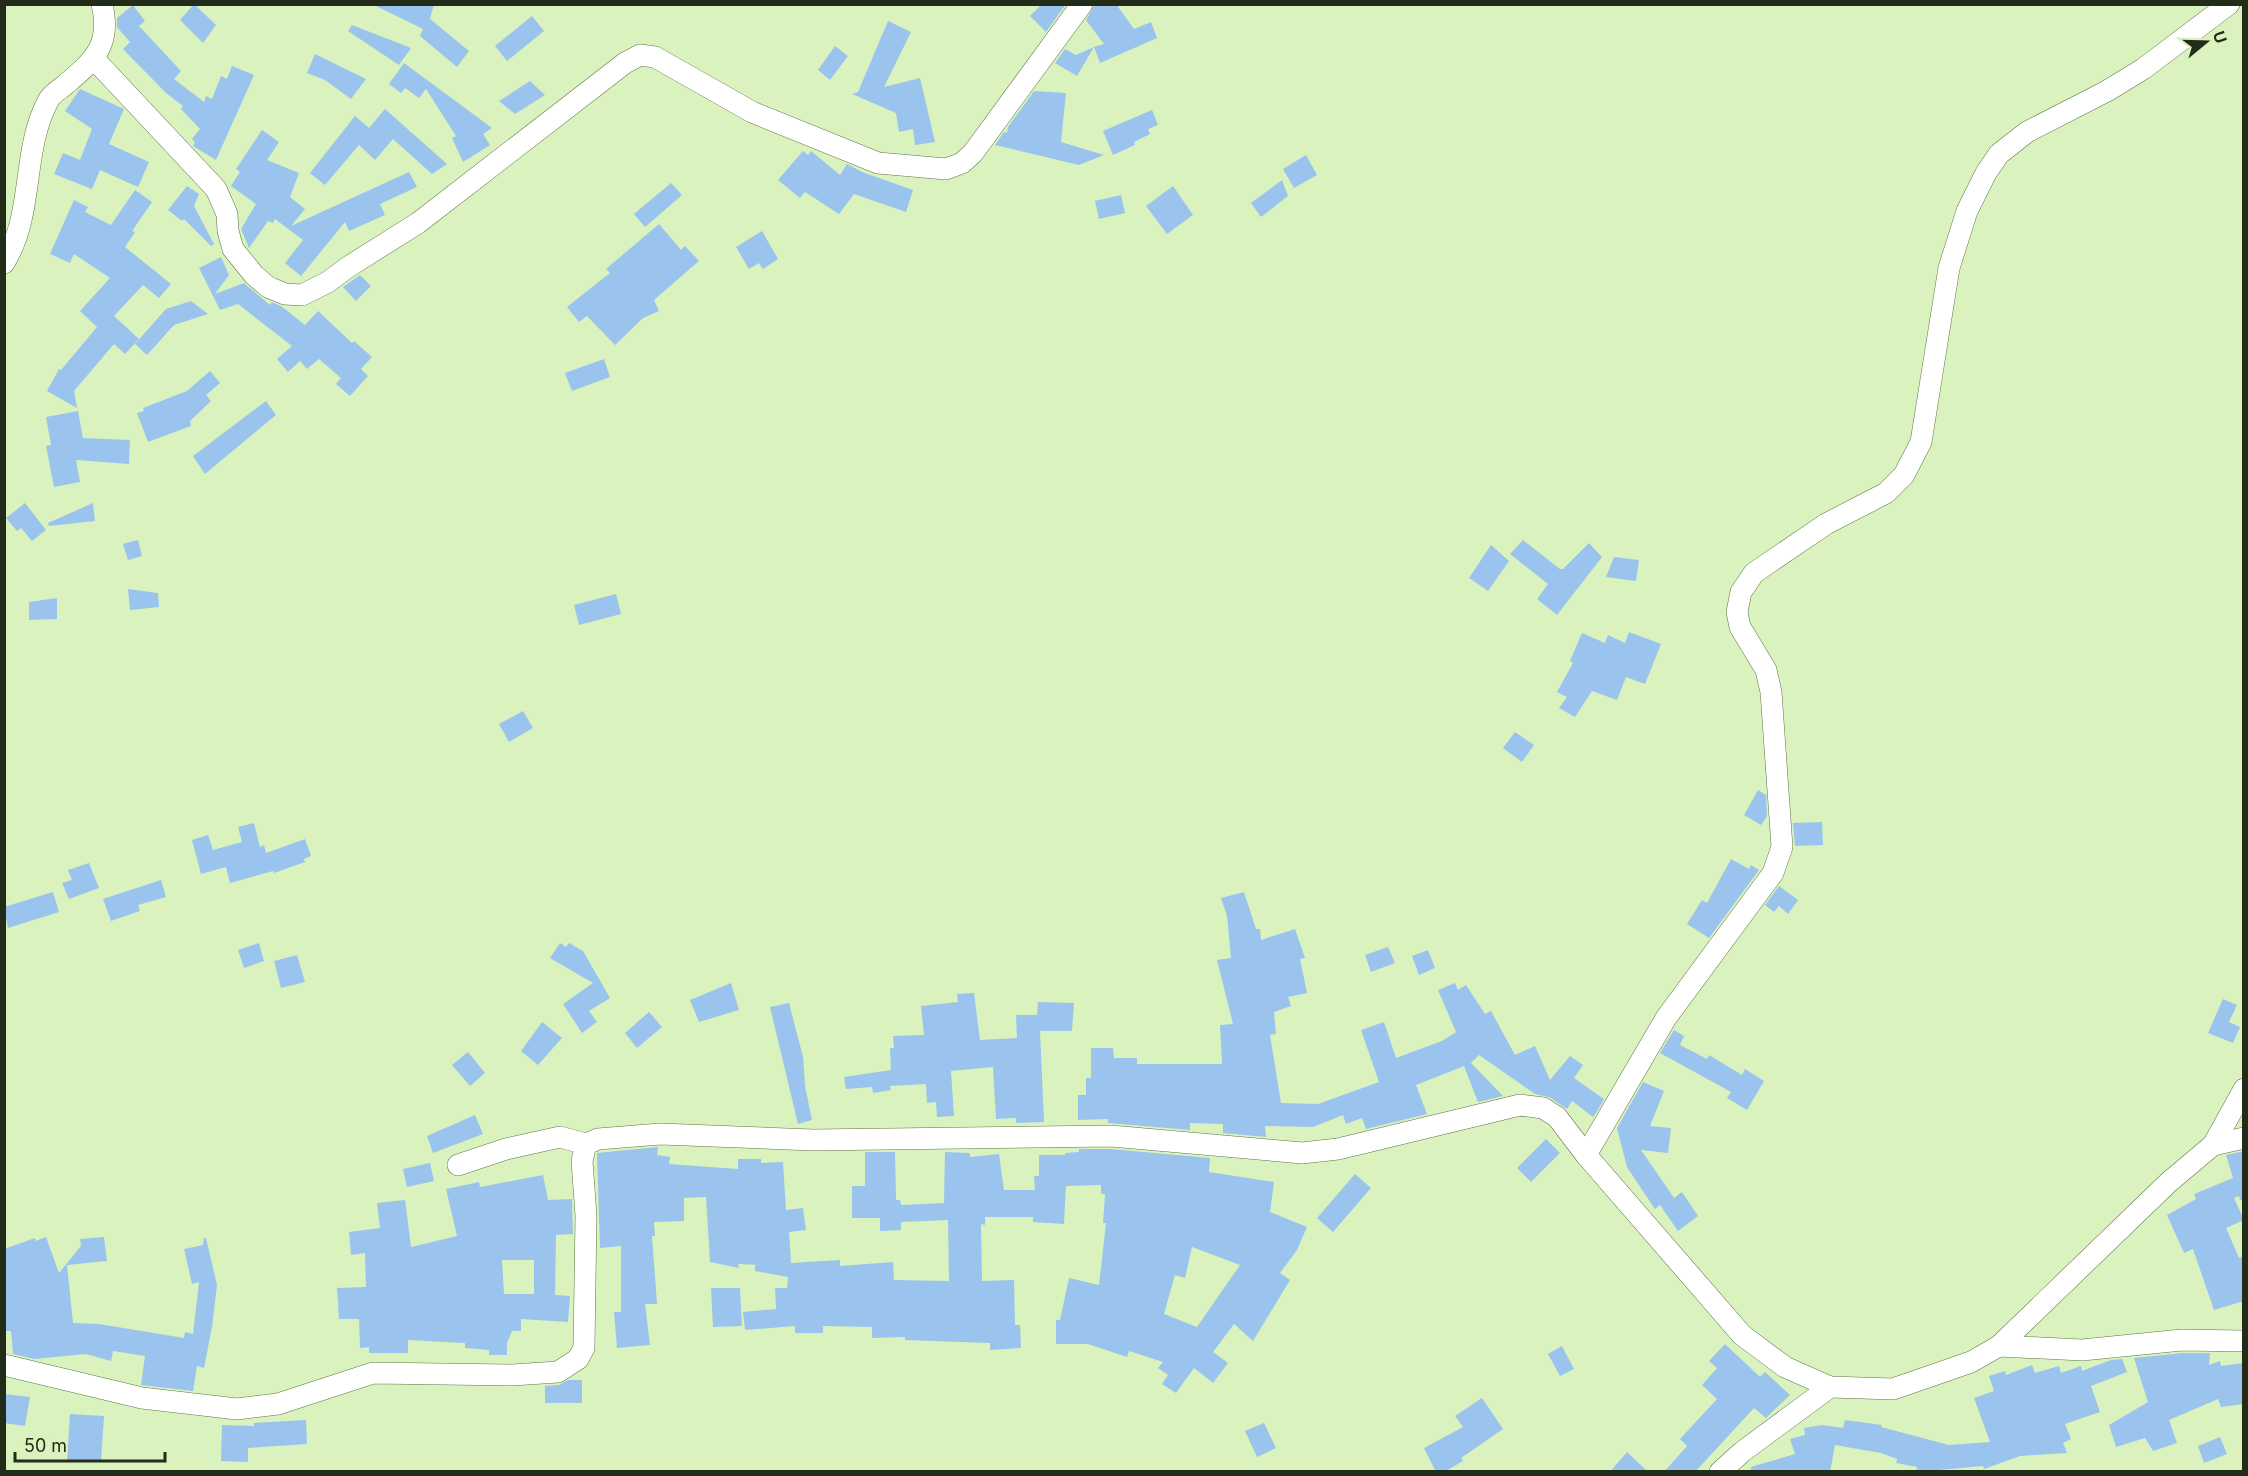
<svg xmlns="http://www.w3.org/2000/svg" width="2248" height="1476" font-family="Inter,sans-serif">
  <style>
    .building { fill: #9ac4ed; fill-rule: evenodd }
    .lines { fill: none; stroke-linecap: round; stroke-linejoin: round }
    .minor-casing { stroke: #5f7545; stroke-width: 22 }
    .minor { stroke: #fff; stroke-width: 21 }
  </style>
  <rect width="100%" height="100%" fill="#daf2be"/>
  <g class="building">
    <polygon points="194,4 216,25 203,43 180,20"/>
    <polygon points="372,4 434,4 430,19 469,51 457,67 420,36 423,29"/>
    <polygon points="1042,4 1066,4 1046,32 1030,16"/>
    <polygon points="1095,4 1116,4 1134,29 1151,22 1157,38 1100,63 1094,47 1104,44 1086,20"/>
    <polygon points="133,5 145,21 139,26 181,71 174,79 204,102 206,96 212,99 221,76 227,79 232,66 254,75 216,160 193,146 195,142 192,139 200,129 181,109 183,106 166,93 123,49 130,42 117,27 117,18"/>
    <polygon points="532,16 544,31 507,61 495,46"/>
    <polygon points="888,21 911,32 884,87 920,78 935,142 915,145 913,129 899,132 896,113 852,94 858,92"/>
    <polygon points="352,25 411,48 399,65 348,31"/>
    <polygon points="835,46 848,56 830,80 818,70"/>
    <polygon points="1094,47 1077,76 1055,63 1065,49 1076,55"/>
    <polygon points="315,54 366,79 351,99 325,80 307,73"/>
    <polygon points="404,63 492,128 483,134 490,145 463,162 452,138 456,136 426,89 419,98 405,88 401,93 389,84"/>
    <polygon points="530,81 545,95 515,114 499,101"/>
    <polygon points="80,89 124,109 109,144 149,162 138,187 100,170 92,189 54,174 63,153 80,160 92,129 65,111"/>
    <polygon points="1034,91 1066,93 1061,142 1104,155 1079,165 995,145 1004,132 1007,133 1008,127"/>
    <polygon points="385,109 447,164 432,174 393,139 375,160 359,145 325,185 310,173 355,116 369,128"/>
    <polygon points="1152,110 1158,125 1148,129 1150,134 1134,142 1135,145 1113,155 1103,131"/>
    <polygon points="262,130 279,142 267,160 299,173 290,197 305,209 291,226 409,172 417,187 380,204 385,215 349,231 345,222 301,276 285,263 303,240 275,219 273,223 268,221 249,248 241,229 256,204 231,186 240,172 236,169"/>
    <polygon points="803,151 808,155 811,151 840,175 847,164 862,172 913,190 906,212 854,194 839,214 805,192 800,198 778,180"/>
    <polygon points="1306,155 1317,175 1294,188 1283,169"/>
    <polygon points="1282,180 1288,196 1261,217 1251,203"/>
    <polygon points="671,183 682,195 645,227 634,214"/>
    <polygon points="187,186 199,194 194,206 214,244 211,246 184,219 182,221 168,210"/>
    <polygon points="1173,186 1193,215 1167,234 1146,206"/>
    <polygon points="135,190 152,202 132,231 135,232 125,247 171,284 159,298 143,285 114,316 139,339 125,354 114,344 74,391 77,408 47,391 59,369 61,370 97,327 80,311 110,278 74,254 70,263 50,254 74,200 88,207 85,212 111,225"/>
    <polygon points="1121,195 1125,213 1099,219 1095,201"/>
    <polygon points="659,224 681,250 685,246 699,261 654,300 659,311 643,318 615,345 587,316 579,322 567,307 610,273 606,269"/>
    <polygon points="762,231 778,259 763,269 759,263 749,269 736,247"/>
    <polygon points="221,257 229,275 215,294 244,283 270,305 272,302 281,306 305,325 318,311 352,343 354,341 372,357 361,369 368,376 350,396 336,384 341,378 319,359 307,369 300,361 288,372 277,359 292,346 238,304 220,310 199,268"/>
    <polygon points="360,275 371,286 356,301 343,287"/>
    <polygon points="191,301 208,314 174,325 147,355 135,344 166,309"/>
    <polygon points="604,359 610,377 572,391 565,373"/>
    <polygon points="210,371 220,383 206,395 211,401 190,421 191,426 148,442 137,413 144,411 143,408 187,391"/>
    <polygon points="266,401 276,415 205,474 193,456"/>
    <polygon points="78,411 83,438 130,440 129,464 76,460 80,482 54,487 46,446 51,445 46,417"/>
    <polygon points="25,503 46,530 32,541 21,528 17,531 6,518"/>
    <polygon points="93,503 95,521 49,526 48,523"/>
    <polygon points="138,540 142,556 128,560 123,544"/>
    <polygon points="1523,540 1560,569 1563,569 1589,543 1602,557 1557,615 1537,599 1548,584 1510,554"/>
    <polygon points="1491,545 1509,561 1488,591 1469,578"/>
    <polygon points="1614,557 1639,560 1636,581 1606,577"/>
    <polygon points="128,589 158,593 159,607 130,610"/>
    <polygon points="616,594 621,614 579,625 574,605"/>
    <polygon points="57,598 57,619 29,620 29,602"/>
    <polygon points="1629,632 1661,644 1645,684 1626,677 1617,700 1592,691 1575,717 1559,708 1567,697 1557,692 1573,663 1570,661 1582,633 1605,643 1608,635 1625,643"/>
    <polygon points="523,711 533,728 509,742 499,724"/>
    <polygon points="1515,732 1534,745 1522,762 1503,748"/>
    <polygon points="1758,790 1766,795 1767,816 1761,825 1744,815"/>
    <polygon points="1822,822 1823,845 1795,846 1793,823"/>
    <polygon points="254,823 260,847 264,845 266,853 305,839 311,856 304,859 305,862 274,873 273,871 230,883 226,867 201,874 192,840 208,835 213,850 242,842 238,827"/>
    <polygon points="1731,859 1749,869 1751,865 1759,870 1709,938 1687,924 1702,900 1707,903"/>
    <polygon points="89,863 99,888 69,899 62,883 72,880 68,870"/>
    <polygon points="161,880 166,897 138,905 140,911 111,921 103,899"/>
    <polygon points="1779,886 1798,900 1788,914 1779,906 1774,912 1765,905"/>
    <polygon points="53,892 59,912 8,928 4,907"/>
    <polygon points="1244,892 1256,929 1260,929 1261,940 1295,929 1305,958 1300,959 1307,993 1288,997 1291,1006 1274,1012 1276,1034 1270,1035 1281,1103 1318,1104 1379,1082 1361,1030 1384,1022 1396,1058 1442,1041 1456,1032 1438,990 1455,983 1458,990 1466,985 1485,1014 1491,1011 1515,1055 1535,1046 1550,1080 1570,1056 1583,1065 1574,1078 1604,1099 1596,1113 1593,1117 1572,1101 1567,1109 1549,1097 1535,1094 1479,1055 1471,1063 1503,1096 1478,1102 1464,1066 1416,1085 1427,1114 1366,1129 1362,1118 1346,1124 1343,1115 1313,1127 1265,1126 1266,1137 1223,1133 1223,1124 1190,1123 1190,1130 1108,1123 1108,1119 1078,1120 1078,1095 1086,1095 1086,1078 1091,1078 1091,1048 1113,1048 1114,1058 1137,1058 1137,1064 1222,1064 1220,1025 1233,1024 1217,960 1231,958 1227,916 1221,898"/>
    <polygon points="259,943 264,961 244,968 238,950"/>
    <polygon points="560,943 566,947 569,943 583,951 610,998 589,1011 597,1022 582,1033 563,1004 593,983 550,958"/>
    <polygon points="1388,947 1395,963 1371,972 1365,955"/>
    <polygon points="1428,950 1435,968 1419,975 1412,956"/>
    <polygon points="297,955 305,982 281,988 274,961"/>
    <polygon points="731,983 739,1010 699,1022 690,1000"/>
    <polygon points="974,993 980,1040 1017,1038 1016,1015 1037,1015 1038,1002 1074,1003 1072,1031 1040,1031 1044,1122 1016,1123 1016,1118 996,1119 993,1067 951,1071 954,1116 937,1117 936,1102 927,1103 926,1084 890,1086 891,1090 873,1093 872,1087 846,1089 844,1077 891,1070 890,1048 894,1048 893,1036 924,1035 921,1006 958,1002 957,994"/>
    <polygon points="2223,999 2237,1005 2229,1022 2240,1027 2233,1043 2208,1033"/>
    <polygon points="789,1003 803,1057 805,1086 812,1120 798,1124 770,1007"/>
    <polygon points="649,1012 662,1027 637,1048 625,1033"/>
    <polygon points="542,1022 562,1038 538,1065 521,1051"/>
    <polygon points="1674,1030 1684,1036 1680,1045 1707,1059 1709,1055 1742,1075 1745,1069 1764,1081 1747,1110 1727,1098 1731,1092 1660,1053"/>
    <polygon points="468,1052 485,1073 470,1086 452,1065"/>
    <polygon points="1643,1082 1664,1091 1650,1126 1671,1128 1668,1153 1641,1150 1674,1198 1682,1192 1698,1216 1678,1231 1660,1205 1655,1209 1627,1167 1617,1128"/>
    <polygon points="475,1115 483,1134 433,1153 427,1136"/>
    <polygon points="1546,1139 1560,1153 1531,1182 1517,1168"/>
    <path d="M658 1147 657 1155 670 1157 669 1164 738 1169V1159H761V1163L783 1162 786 1210 803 1208 806 1230 789 1232 791 1263 840 1260V1266L893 1262 894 1280 949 1281 948 1220 901 1222V1230L880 1231V1218H852V1186H865V1152H895L896 1200H900L901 1205 944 1203 945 1152 970 1153V1157L999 1154 1004 1190H1035L1034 1176H1039V1155H1065V1153L1079 1152V1149H1111L1210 1158 1209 1172 1274 1182 1270 1212 1307 1227 1297 1250 1280 1273 1290 1280 1253 1341 1234 1324 1213 1352 1228 1363 1213 1383 1194 1368 1176 1393 1162 1384 1168 1375 1158 1368 1163 1362 1129 1351 1127 1357 1088 1344H1056V1320H1060L1069 1278 1099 1285 1106 1223H1103L1105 1194H1101V1185L1066 1186 1064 1224 1033 1222V1217H985V1225L981 1224 982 1281 1014 1280 1015 1325H1020L1021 1348 990 1350V1343L905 1340V1337L872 1338V1327L823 1326V1333H795V1326L745 1330 743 1312 776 1309 775 1288H787L788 1277 755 1271V1265H761L738 1264 739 1268 710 1262 706 1197 684 1198V1221L654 1222 655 1236H652L657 1304H645L650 1345 617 1348 614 1312H621V1246L600 1248 597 1153ZM1192 1247 1240 1265 1197 1327 1164 1314 1175 1275 1185 1278Z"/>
    <polygon points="2244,1151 2244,1199 2240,1200 2239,1196 2234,1198 2244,1220 2226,1228 2239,1258 2244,1256 2244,1301 2214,1310 2193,1249 2184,1253 2167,1215 2196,1199 2194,1194 2233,1178 2226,1155"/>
    <polygon points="430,1163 434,1181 407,1187 403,1169"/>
    <polygon points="1355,1174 1371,1188 1333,1232 1317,1218"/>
    <path d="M543 1175 548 1200 572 1199 573 1234 556 1235 555 1295 570 1296 568 1322 521 1319V1331H512L507 1343V1355H489V1350L465 1348V1343L408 1340V1353H369V1347L360 1348 359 1319H339L337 1288 366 1287 365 1253 351 1255 349 1232 380 1228 377 1203 405 1200 411 1247 457 1236 446 1189 479 1182 480 1187ZM502 1260H534V1294H504Z"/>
    <polygon points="46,1237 59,1273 81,1246 80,1239 104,1237 107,1261 67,1265 73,1323 99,1324 184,1338 185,1332 193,1334 199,1282 192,1284 184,1249 203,1245 204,1238 206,1238 217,1285 212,1327 204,1368 197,1366 193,1391 141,1385 145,1356 113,1351 111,1361 86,1354 34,1359 13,1354 11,1331 4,1331 4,1249 35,1238 36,1241"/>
    <polygon points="711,1288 740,1288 742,1326 713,1327"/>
    <polygon points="1725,1344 1760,1377 1765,1372 1790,1395 1766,1418 1754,1408 1695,1472 1664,1472 1687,1446 1680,1439 1717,1399 1702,1385 1717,1368 1709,1361"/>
    <polygon points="1562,1346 1574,1369 1560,1376 1548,1354"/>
    <polygon points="2183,1353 2210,1353 2209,1365 2220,1361 2221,1366 2244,1363 2244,1404 2221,1407 2218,1399 2169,1420 2177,1443 2153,1451 2145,1438 2116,1447 2109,1425 2148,1402 2134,1358"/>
    <polygon points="2122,1359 2127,1372 2091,1386 2100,1412 2065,1424 2071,1439 2063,1443 2067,1453 2020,1456 1984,1469 1983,1466 1916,1472 1917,1467 1896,1463 1897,1459 1881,1453 1835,1445 1830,1472 1751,1472 1751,1467 1795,1454 1790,1439 1805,1435 1804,1428 1822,1425 1843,1428 1845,1420 1882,1425 1881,1427 1949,1445 1990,1442 1974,1398 1994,1391 1989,1376 2005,1371 2006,1375 2032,1365 2035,1373 2059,1366 2061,1373 2081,1366 2082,1371 2111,1360"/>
    <polygon points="568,1380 582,1380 582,1403 545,1403 545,1386 559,1385"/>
    <polygon points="4,1394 30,1397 25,1426 4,1423"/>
    <polygon points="1482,1398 1503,1429 1461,1458 1463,1461 1444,1472 1436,1472 1424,1448 1463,1427 1455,1416"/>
    <polygon points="70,1414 104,1416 101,1462 67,1460"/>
    <polygon points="306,1420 307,1444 248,1448 248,1462 221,1461 222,1425 254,1426 254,1423"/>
    <polygon points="1264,1423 1276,1448 1257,1457 1245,1431"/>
    <polygon points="2220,1437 2227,1454 2204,1463 2198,1446"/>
    <polygon points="1627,1452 1648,1472 1610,1472"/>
  </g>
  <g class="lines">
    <g class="minor-casing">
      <g id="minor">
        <polyline points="95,60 216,189 227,214 228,231 233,249 254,275 268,287 285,294 302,295 328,282 348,267 418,223 625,63 640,55 655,57 752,112 878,163 946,169 962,163 973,153 1082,4"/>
        <path d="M4 263C35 213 21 152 48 101 51 94 59 90 65 85 93 61 112 46 102 4"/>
        <polyline points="2213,1145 2244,1089"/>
        <polyline points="1586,1155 1666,1018 1773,873 1782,847 1771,692 1766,670 1740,627 1737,612 1741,592 1754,573 1826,524 1886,493 1904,475 1921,442 1949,268 1967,211 1986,173 1999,154 2027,132 2107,91 2143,69 2229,4"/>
        <polyline points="458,1165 506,1149 560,1137 586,1144"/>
        <polyline points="1999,1346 2169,1182 2213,1145 2244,1138"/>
        <polyline points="4,1365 142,1398 237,1409 278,1404 373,1373 512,1375 558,1372 578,1359 584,1348 586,1216 582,1161 586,1144 598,1139 660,1134 813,1140 1111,1136 1302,1153 1338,1149 1520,1105 1543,1108 1557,1117 1586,1155 1742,1335 1785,1367 1830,1387 1893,1389 1971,1362 1999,1346 2082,1350 2182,1340 2244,1341"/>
        <polyline points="1720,1472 1742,1452 1830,1387"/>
      </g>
    </g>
    <use href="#minor" class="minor"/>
  </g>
  <rect width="2248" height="1476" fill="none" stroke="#232c19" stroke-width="12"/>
  <g transform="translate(2206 42) rotate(71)" stroke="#daf2be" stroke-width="4.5" paint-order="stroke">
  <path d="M0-4.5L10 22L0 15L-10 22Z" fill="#232c19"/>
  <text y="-9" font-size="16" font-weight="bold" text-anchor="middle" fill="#232c19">U</text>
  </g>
  <path d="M15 1452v9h150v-9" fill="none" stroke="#232c19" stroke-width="3"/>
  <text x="24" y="1452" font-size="18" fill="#232c19" stroke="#daf2be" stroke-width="4.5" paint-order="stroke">50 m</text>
</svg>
